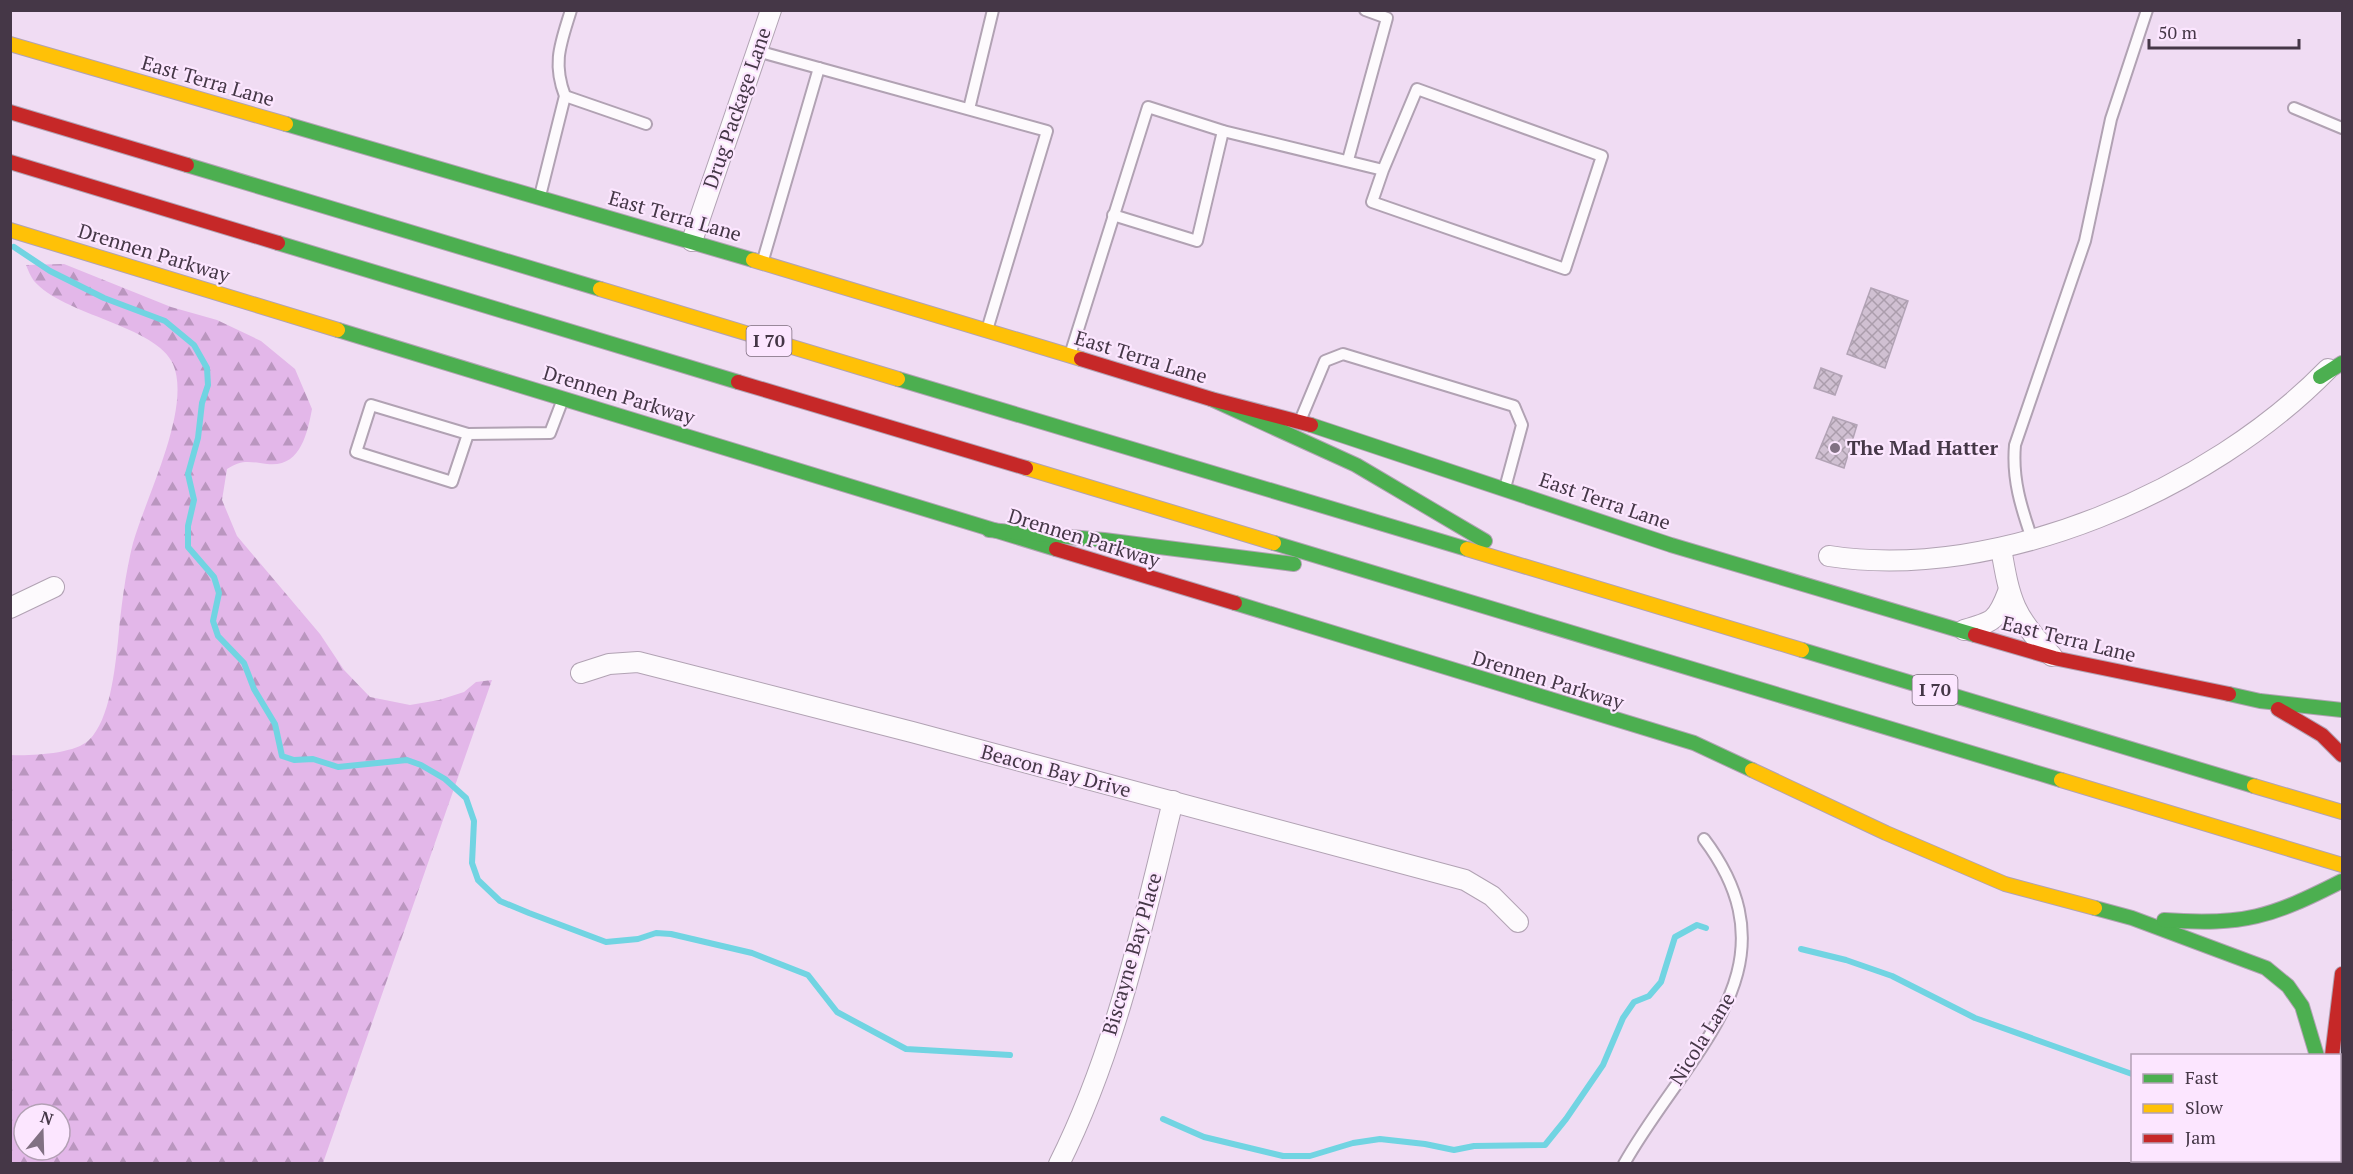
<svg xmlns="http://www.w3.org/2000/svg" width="2353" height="1174" font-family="'PT Serif',serif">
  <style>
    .forest { fill: url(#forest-firs); fill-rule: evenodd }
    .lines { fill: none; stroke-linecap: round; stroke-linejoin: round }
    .stream { stroke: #71d4e2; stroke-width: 6 }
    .building { fill: url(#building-cross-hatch); stroke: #b2a3b5; stroke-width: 1.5 }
    .lane-casing { stroke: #b1a2b3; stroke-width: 14 }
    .street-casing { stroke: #b1a2b3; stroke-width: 22 }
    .fast-casing { stroke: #b1a2b3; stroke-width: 16 }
    .slow-casing { stroke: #b1a2b3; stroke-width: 16 }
    .jam-casing { stroke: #b1a2b3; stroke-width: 16 }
    .lane { stroke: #fdfafd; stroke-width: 10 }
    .street { stroke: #fdfafd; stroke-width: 20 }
    .fast { stroke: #4caf50; stroke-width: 14 }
    .slow { stroke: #ffc107; stroke-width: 14 }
    .jam { stroke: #c62828; stroke-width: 14 }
    .poi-dot { fill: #817183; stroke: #fce6ff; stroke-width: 2 }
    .labels { text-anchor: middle; stroke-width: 4.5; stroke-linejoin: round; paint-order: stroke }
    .shield { fill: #fce6ff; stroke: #7c6c7e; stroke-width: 1.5 }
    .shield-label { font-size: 18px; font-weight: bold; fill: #453747 }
    .street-label { font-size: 20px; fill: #453747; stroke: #fce6ff }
    .poi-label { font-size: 20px; font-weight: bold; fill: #453747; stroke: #fce6ff; text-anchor: start }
  </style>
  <defs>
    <pattern id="forest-firs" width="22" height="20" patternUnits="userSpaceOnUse" patternTransform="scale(1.5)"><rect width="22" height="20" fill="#e3b7e9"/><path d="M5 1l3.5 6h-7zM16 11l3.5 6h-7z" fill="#ba96bf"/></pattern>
    <pattern id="building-cross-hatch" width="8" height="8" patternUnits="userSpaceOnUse" patternTransform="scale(1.5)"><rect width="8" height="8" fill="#d0c0d2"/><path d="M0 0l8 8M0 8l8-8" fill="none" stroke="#ab9dac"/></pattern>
  </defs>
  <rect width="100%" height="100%" fill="#f0dcf3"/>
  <path class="forest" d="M64 264 171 307 217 320 261 341 295 369 312 409C307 435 300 468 267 464 250 462 242 459 227 469L222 500 237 536 320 634 344 670 370 697 410 705 439 700 464 692 476 682 492 680 323 1163H11V755C30 756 75 754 89 740 110 720 115 668 118 641 121 608 125 575 133 543 146 497 192 408 173 364 157 326 63 315 34 281 31 277 28 270 26 265ZM24 1114H60V1150H24Z"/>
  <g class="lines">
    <g class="stream">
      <polyline points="14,247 50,271 104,298 165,321 194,345 207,368 208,385 202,403 198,438 188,474 194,500 188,526 188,547 214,577 219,593 213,621 218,636 244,663 254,689 275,724 282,756 294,760 313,759 338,767 407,760 421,765 445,779 466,798 474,821 472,863 478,880 500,901 529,913 606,942 638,939 656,933 671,934 752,953 808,975 837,1012 906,1049 1010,1055"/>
      <polyline points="1801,949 1846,960 1892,976 1975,1018 2132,1074"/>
      <polyline points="1163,1119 1204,1137 1283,1156 1310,1156 1353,1143 1380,1139 1425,1144 1454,1150 1474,1146 1545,1145 1566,1119 1603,1065 1623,1018 1634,1002 1649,996 1661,982 1675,937 1697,925 1706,928"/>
      <polyline points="2211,1164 2213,1160"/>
    </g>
  </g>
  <g class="building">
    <polygon points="1871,288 1908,301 1885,368 1847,354"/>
    <polygon points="1821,368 1842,376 1835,395 1814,388"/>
    <polygon points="1833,417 1857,425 1844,468 1816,458"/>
  </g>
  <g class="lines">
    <g class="lane-casing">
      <g id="lane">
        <polyline points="757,51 1047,131 987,330"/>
        <polyline points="565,96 646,124"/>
        <polyline points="2294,108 2342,128"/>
        <polyline points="969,109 993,10"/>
        <polyline points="1348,160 1387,18 1365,10"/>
        <path d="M540 196 565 96C552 62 561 43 571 10"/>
        <polyline points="1113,215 1197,241 1223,131"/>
        <polyline points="763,260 819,68"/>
        <polyline points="1070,355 1148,107 1223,131 1383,170 1372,202 1565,269 1602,156 1417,89 1383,170"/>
        <polyline points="1300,421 1325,361 1343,354 1514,406 1522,425 1505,488"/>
        <polyline points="468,434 452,482 356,452 371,405 468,434 550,433 563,399"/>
        <path d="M2032 539C2021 507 2012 479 2015 445L2085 241 2111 119 2147 10"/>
        <path d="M1624 1164C1686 1053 1802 969 1704 839"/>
      </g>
    </g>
    <g class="street-casing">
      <g id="street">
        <polyline points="692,241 771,10"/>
        <path d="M2001 548C2010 602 2014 616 2052 656"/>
        <path d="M1829 556C1999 582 2210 490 2328 369"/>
        <polyline points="10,608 54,587"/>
        <path d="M1964 630C1993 622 1997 621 2008 592"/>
        <polyline points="581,673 609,664 638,662 912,732 1465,880 1492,896 1518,922"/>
        <path d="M1059 1164C1116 1050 1143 924 1173 801"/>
      </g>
    </g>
    <g class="fast-casing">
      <g id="fast">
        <polyline points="286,124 753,260"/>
        <polyline points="187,165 600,289"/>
        <polyline points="278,243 738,382"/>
        <polyline points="338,330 1056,549"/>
        <polyline points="2320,377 2342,363"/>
        <polyline points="898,379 1467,549"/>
        <polyline points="1211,399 1356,465 1485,541"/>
        <polyline points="1311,425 1671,545 1975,635"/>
        <polyline points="989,530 1104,540 1294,564"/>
        <polyline points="1274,543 2061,780"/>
        <polyline points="1235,603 1694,743 1752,770"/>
        <polyline points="1802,650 2254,786"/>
        <polyline points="2229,694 2260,701 2342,710"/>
        <polyline points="2095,908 2132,918 2266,968 2288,986 2302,1006 2317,1056"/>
        <path d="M2164 920C2244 926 2271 917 2342 881"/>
        <polyline points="2335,1160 2336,1164"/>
      </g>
    </g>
    <g class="slow-casing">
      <g id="slow">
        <polyline points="10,44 286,124"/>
        <polyline points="10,230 338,330"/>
        <polyline points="753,260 1081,359"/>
        <polyline points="600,289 898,379"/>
        <polyline points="1026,468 1274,543"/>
        <polyline points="1467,549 1802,650"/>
        <polyline points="1752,770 1886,833 2005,884 2095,908"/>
        <polyline points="2061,780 2342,865"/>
        <polyline points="2254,786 2342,812"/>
      </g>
    </g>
    <g class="jam-casing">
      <g id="jam">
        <polyline points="10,112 187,165"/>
        <polyline points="10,162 278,243"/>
        <polyline points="1081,359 1211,399 1311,425"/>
        <polyline points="738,382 1026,468"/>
        <polyline points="1056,549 1235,603"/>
        <polyline points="1975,635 2054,658 2229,694"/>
        <polyline points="2278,709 2322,735 2342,755"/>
        <polyline points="2332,1056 2342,974"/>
      </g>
    </g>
    <use href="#lane" class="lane"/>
    <use href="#street" class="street"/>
    <use href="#fast" class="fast"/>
    <use href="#slow" class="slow"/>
    <use href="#jam" class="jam"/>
  </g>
  <circle class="poi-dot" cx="1835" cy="448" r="6"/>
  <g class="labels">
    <g class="shield">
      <rect x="746.5" y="326" width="45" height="30" rx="4.5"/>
      <rect x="1912.5" y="675" width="45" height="30" rx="4.5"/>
    </g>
    <g class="shield-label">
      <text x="769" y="347">I 70</text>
      <text x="1935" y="696">I 70</text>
    </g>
    <g class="street-label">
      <text transform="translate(208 81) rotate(16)" y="7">East Terra Lane</text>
      <text transform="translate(737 108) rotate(-71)" y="7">Drug Package Lane</text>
      <text transform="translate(675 216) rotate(16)" y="7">East Terra Lane</text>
      <text transform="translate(154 253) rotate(17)" y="7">Drennen Parkway</text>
      <text transform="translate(1141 357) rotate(17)" y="7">East Terra Lane</text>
      <text transform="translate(619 395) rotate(17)" y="7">Drennen Parkway</text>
      <text transform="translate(1605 501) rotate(19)" y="7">East Terra Lane</text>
      <text transform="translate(1084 538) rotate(17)" y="7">Drennen Parkway</text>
      <text transform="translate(2069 639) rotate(14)" y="7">East Terra Lane</text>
      <text transform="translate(1548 680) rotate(17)" y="7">Drennen Parkway</text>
      <text transform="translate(1056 771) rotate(15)" y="7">Beacon Bay Drive</text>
      <text transform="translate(1132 954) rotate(-74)" y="7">Biscayne Bay Place</text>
      <text transform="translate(1702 1039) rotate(-58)" y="7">Nicola Lane</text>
    </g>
    <g class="poi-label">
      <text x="1847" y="455">The Mad Hatter</text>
    </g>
  </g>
  <rect width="2353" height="1174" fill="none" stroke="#453747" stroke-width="24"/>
  <rect x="2131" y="1054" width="210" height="108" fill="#fce6ff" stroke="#b3a0b5" stroke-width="1.5"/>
  <rect x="2143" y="1074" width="30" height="9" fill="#4caf50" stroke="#b3a0b5" stroke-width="1.5"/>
  <text x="2185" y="1084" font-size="18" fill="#453747">Fast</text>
  <rect x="2143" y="1104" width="30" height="9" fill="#ffc107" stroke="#b3a0b5" stroke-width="1.5"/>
  <text x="2185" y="1114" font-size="18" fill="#453747">Slow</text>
  <rect x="2143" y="1134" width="30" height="9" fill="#c62828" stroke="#b3a0b5" stroke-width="1.5"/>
  <text x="2185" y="1144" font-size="18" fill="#453747">Jam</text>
  <g transform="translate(42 1132) rotate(19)"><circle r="28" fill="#fce6ff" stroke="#b3a0b5" stroke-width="1.5"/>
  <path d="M0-4.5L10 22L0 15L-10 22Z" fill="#817183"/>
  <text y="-9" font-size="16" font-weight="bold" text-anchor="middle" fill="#453747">N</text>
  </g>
  <path d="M2149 39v9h150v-9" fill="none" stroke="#453747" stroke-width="3"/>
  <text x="2158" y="39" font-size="18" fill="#453747" stroke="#fce6ff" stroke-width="4.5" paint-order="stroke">50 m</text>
</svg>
